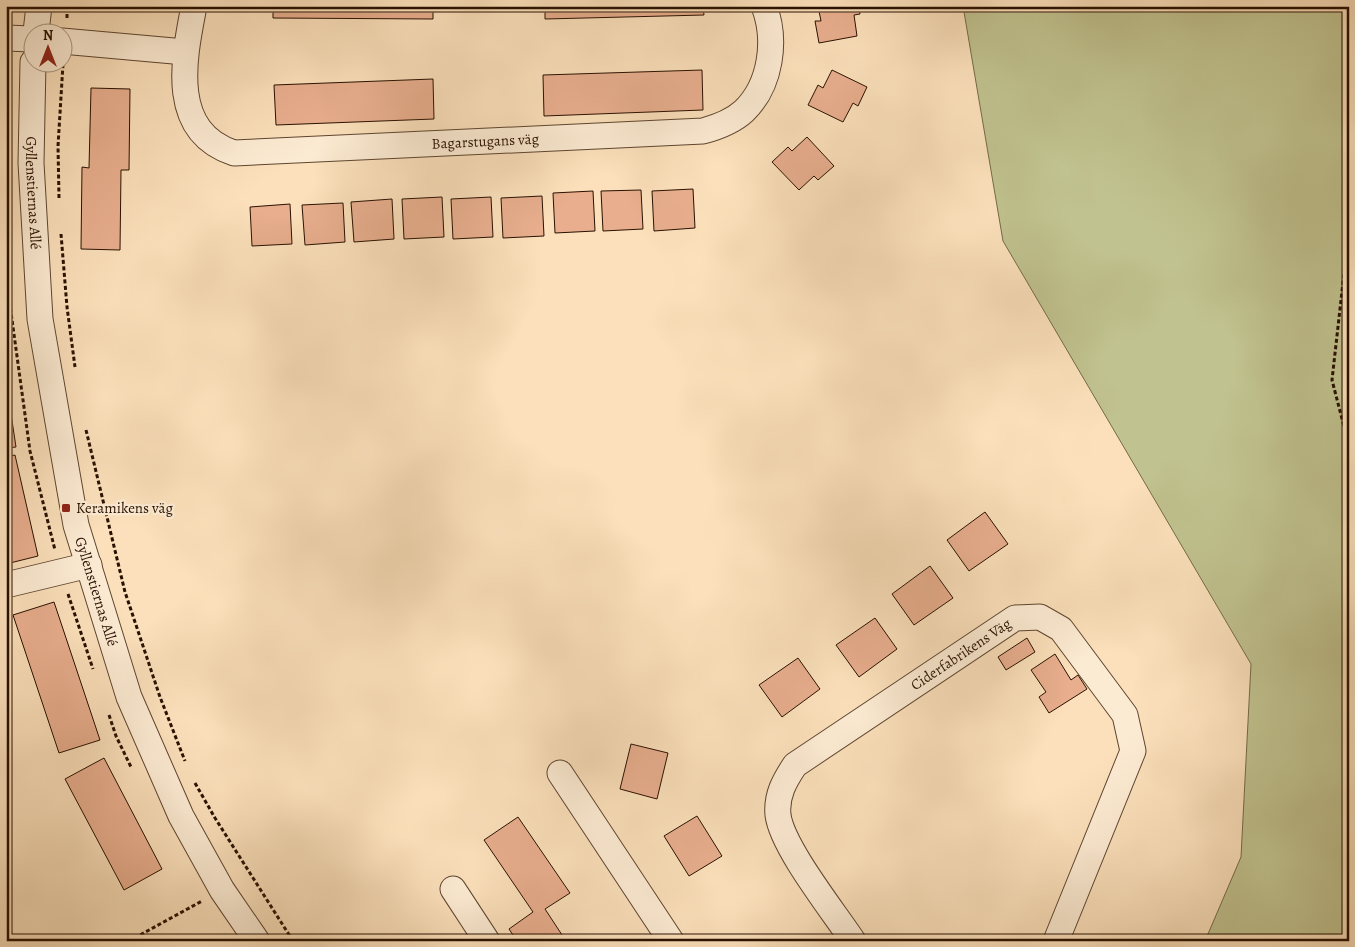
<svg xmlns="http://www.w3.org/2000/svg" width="1355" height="947" font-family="Alegreya,serif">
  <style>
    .green { fill: #c0c28f; stroke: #746a48 }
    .building { fill: #e8ae8e; stroke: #291100 }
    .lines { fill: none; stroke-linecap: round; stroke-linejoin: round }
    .minor-casing { stroke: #5e452f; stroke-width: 27 }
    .path { stroke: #291100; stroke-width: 3; stroke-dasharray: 4 2.5; stroke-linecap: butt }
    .minor { stroke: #fcebd3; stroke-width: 25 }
    .poi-dot { fill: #8f2418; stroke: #fcebd3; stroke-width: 2 }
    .labels { text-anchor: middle; stroke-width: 4.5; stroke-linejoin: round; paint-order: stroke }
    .street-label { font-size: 15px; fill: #291100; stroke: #fcebd3 }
    .poi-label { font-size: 15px; fill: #291100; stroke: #fcebd3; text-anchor: start }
  </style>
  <rect width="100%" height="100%" fill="#fbe0bb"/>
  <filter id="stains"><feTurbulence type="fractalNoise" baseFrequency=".004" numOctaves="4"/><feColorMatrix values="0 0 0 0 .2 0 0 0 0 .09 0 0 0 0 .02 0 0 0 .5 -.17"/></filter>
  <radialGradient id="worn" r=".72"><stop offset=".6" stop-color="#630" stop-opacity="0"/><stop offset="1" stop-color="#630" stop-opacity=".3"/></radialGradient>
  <polygon class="green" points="963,6 1349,6 1349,941 1205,941 1241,857 1251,664 1003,241"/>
  <g class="building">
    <polygon points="107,6 133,6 132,11"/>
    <polygon points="273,6 433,6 433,19 273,18"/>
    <polygon points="545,6 703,6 704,15 545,19"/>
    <polygon points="818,6 859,6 860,14 854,15 857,36 819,43 815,21 821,21"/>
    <polygon points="702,70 703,110 544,116 543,75"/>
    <polygon points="832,70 867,87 858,106 853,103 843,122 808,105 818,85 823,88"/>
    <polygon points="433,79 434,119 276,125 274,85"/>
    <polygon points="91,88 130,89 129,170 121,170 120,250 81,249 82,167 89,168"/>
    <polygon points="807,137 834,166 818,180 814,176 799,190 772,162 788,147 792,151"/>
    <polygon points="693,189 695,228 654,231 652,191"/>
    <polygon points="641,190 643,229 603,231 601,191"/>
    <polygon points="593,191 595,231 555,233 553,193"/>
    <polygon points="542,196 544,236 503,238 501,198"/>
    <polygon points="442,197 444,237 404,239 402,199"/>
    <polygon points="491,197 493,237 453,239 451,199"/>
    <polygon points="392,199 394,239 354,242 351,202"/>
    <polygon points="343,203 345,242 305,245 302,205"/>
    <polygon points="290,204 292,244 252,246 250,207"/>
    <polygon points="6,381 16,447 6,448"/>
    <polygon points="15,455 38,556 6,564 6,457"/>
    <polygon points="985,512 1008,544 969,571 947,540"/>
    <polygon points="930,566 953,598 914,625 892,594"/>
    <polygon points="54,602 100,740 59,753 13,615"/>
    <polygon points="875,618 897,649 859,677 836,645"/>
    <polygon points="1027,638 1035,652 1006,670 998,657"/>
    <polygon points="1055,654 1071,680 1078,675 1087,689 1049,713 1039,697 1046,692 1031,670"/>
    <polygon points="798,658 820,689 782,717 759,685"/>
    <polygon points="631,744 668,753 657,799 620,789"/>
    <polygon points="104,758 162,869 124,890 65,779"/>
    <polygon points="697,816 722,856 689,876 664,836"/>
    <polygon points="518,817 570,893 545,909 566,941 517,941 509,929 533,912 484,840"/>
  </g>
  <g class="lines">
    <g class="minor-casing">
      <g id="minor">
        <path id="s1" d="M194 6C184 58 168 131 234 153L703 131C718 127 732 122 744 111 771 85 777 40 764 6"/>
        <polyline points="36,32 39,6"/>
        <polyline points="6,38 32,39"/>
        <polyline points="62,41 185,52"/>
        <path id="s2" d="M33 62 31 163 40 319 76 525 129 697 181 816 222 890 257 941"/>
        <polyline points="6,585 89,565"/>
        <polyline points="560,773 671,941"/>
        <polyline points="453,889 487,941"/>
        <path id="s3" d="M853 941C834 912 782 847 778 815 776 795 785 780 795 765L1015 618 1040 617 1061 629 1125 715 1133 751 1056 941"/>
      </g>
    </g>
    <g class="path">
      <polyline points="6,12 7,6"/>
      <polyline points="67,18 67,6"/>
      <polyline points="59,198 58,146 63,64"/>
      <polyline points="1349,229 1332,380 1349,446"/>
      <polyline points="61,234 67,307 75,367"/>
      <polyline points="6,276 30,451 55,550"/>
      <polyline points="86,430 125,592 160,697 185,761"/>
      <polyline points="68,594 93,669"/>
      <polyline points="109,715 116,736 131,767"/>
      <polyline points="195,783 215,818 293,941"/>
      <polyline points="129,941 202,901"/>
    </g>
    <use href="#minor" class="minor"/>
  </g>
  <rect class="poi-dot" x="61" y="503" width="10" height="10" rx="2.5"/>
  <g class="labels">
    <g class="street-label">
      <text dy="5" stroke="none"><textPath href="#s1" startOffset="421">Bagarstugans väg</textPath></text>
      <text dy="5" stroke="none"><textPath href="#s2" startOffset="131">Gyllenstiernas Allé</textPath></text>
      <text dy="5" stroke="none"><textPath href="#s2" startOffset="536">Gyllenstiernas Allé</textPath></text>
      <text dy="5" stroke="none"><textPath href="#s3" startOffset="401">Ciderfabrikens Väg</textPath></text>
    </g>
    <g class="poi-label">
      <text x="76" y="513">Keramikens väg</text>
    </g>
  </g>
  <rect width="1355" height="947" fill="none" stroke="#fbe0bb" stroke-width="25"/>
  <rect x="8" y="8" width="1340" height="932" fill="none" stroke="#291100" stroke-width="2.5"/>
  <rect x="12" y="12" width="1330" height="922" fill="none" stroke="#291100"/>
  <g transform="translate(48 48)"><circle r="24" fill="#fcebd3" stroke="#a8947f"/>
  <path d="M0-4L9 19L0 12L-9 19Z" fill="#8f2418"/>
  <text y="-8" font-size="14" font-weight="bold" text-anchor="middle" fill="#291100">N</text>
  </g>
  <rect width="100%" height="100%" filter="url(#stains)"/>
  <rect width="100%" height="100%" fill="url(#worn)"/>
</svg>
